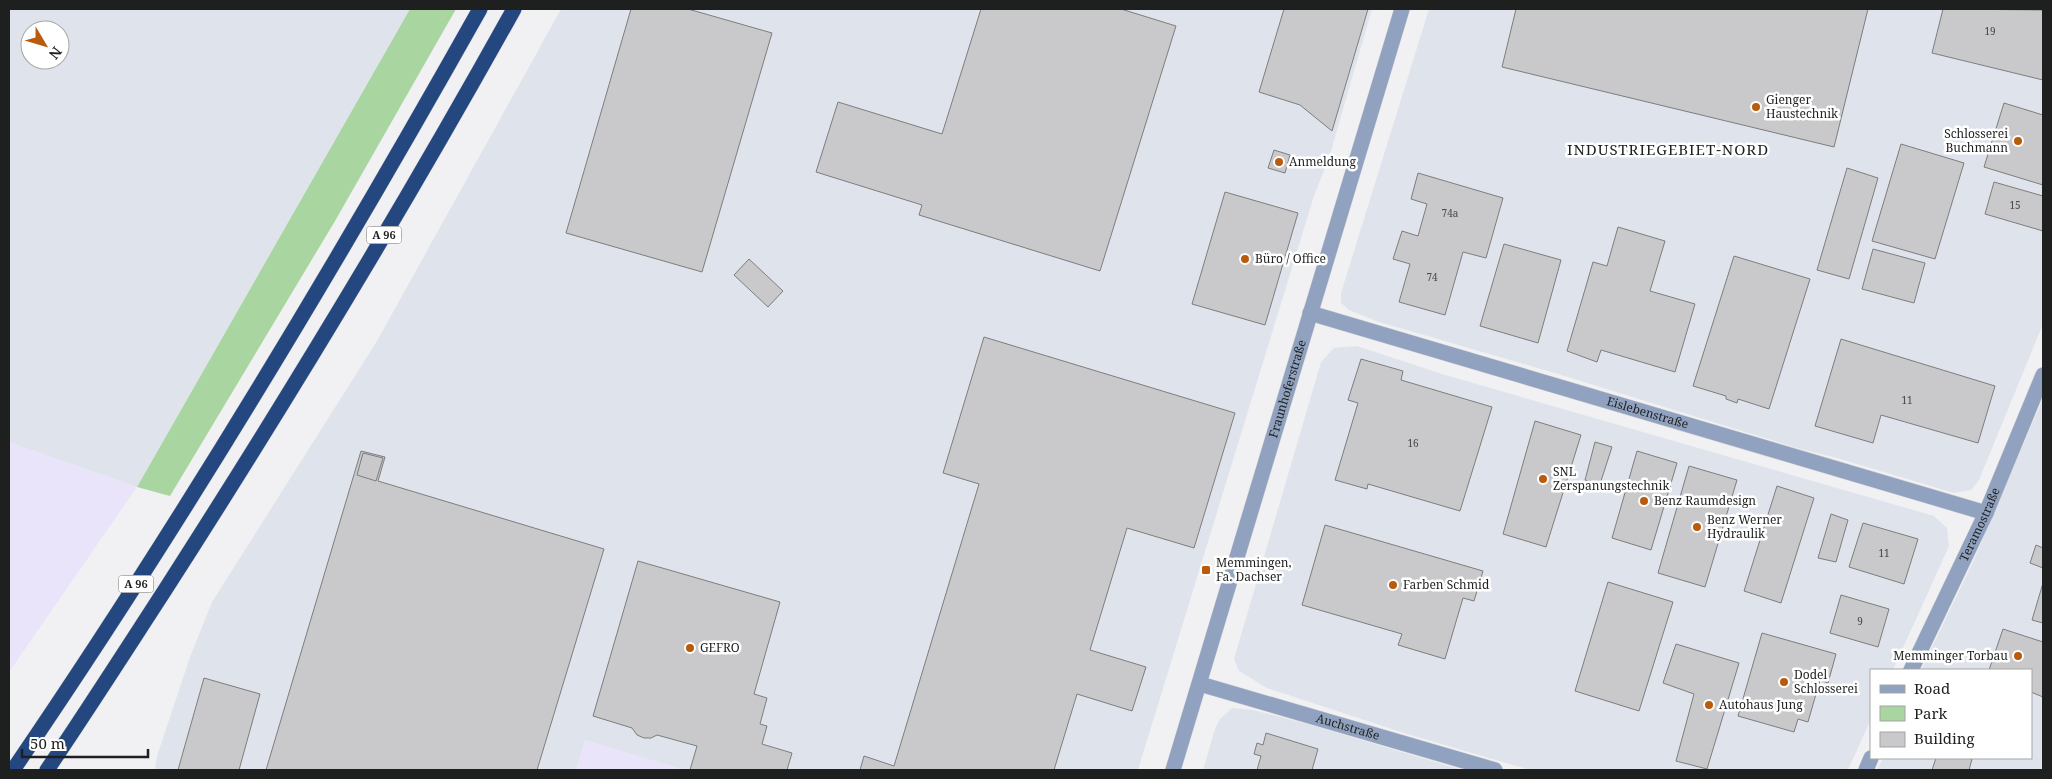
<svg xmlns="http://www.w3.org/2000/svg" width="2052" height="779" font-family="'Noto Serif',serif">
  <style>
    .commercial { fill: #e9e4fa }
    .built { fill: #dfe4ec; fill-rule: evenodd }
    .green { fill: #a9d5a0 }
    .building { fill: #c9c8ca; stroke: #7e7d7e }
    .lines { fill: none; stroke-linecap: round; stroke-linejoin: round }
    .minor-casing { stroke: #cfcfd1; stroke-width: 16 }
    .highway-casing { stroke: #cfcfd1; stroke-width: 16 }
    .minor { stroke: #90a2bf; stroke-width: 15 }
    .highway { stroke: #244780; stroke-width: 15 }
    .poi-dot { fill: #b95b0d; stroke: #fff; stroke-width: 2 }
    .labels { text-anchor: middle; stroke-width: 5; stroke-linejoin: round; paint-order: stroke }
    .number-label { font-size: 10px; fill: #49494a }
    .shield { fill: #fff; stroke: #626262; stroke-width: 1 }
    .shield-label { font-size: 11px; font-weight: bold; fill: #1e1f1f }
    .poi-label { font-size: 12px; fill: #1e1f1f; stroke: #fff; text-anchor: start }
    .street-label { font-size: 12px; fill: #1e1f1f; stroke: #fff }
    .quarter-label { font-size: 15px; letter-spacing: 1px; fill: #1e1f1f; stroke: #fff }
  </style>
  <rect width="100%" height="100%" fill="#f1f1f3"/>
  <g class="commercial">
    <polygon points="9,442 137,487 9,672"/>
    <polygon points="585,740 685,770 576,770"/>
  </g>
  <g class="built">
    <path d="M9 9H410L137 487 9 442ZM30 30H60V60H30Z"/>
    <polygon points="561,9 1372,9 1329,158 1314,196 1138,770 685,770 585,740 576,770 155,770 157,756 190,657 212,602 377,341"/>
    <polygon points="1429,9 2043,9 2043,324 1979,480 1971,490 1954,493 1837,458 1797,448 1558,374 1379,322 1349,310 1341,303 1341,293"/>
    <polygon points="1357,346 1442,374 1934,516 1947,528 1949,546 1893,670 1871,670 1871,719 1848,770 1530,770 1404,733 1267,688 1239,671 1234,659 1321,362 1334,348"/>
    <polygon points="2043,398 2043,770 1877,770 1883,758 2031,758 2031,670 1921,670 1972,564"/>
    <polygon points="1232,708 1253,710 1308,724 1462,770 1203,770 1215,729 1220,719"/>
  </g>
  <polygon class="green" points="410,9 456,9 335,221 170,496 137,487"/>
  <g class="building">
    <polygon points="631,9 688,9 772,33 702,272 566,233"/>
    <polygon points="981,9 1121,9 1176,26 1100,271 919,215 922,205 816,172 838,102 942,134"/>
    <polygon points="1284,9 1368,9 1332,131 1300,105 1259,92"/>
    <polygon points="1516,9 1868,9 1834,147 1502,67"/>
    <polygon points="1943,9 2043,10 2043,80 1932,53"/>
    <polygon points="2004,103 2043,115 2043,185 1984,167"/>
    <polygon points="1901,144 1964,163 1935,259 1872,241"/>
    <polygon points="1274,150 1290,155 1285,173 1268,168"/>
    <polygon points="1847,168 1878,178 1849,279 1817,270"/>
    <polygon points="1418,173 1503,198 1486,258 1463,252 1445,315 1399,302 1410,264 1393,259 1402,231 1418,236 1427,204 1411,199"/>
    <polygon points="1994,182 2043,196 2043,231 1985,214"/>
    <polygon points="1225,192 1298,213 1265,325 1192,304"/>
    <polygon points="1618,227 1665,241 1650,291 1695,304 1675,372 1601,350 1597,362 1567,351 1593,262 1607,266"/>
    <polygon points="1504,244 1561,260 1538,343 1480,326"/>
    <polygon points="1873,249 1925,263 1914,303 1862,289"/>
    <polygon points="1734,256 1810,279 1769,409 1738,399 1737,403 1726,399 1726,396 1693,386"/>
    <polygon points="749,259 783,291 768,307 734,275"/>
    <polygon points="984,337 1235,413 1194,548 1127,528 1090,650 1146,667 1132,711 1077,694 1054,770 860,770 864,756 894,766 979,484 943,473"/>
    <polygon points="1841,339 1995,386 1978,443 1881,415 1873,443 1815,426"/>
    <polygon points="1361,359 1403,371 1401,380 1492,407 1460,511 1368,484 1367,489 1335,480 1358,403 1348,400"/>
    <polygon points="1535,421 1581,435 1546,547 1503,534"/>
    <polygon points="1595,442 1612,447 1600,484 1585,480"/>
    <polygon points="361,451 385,457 378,481 604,549 537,770 266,770"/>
    <polygon points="1637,451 1677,463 1651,550 1612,538"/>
    <polygon points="363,453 383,458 376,481 357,475"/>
    <polygon points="1689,466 1737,480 1705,587 1658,573"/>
    <polygon points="1777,486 1814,498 1781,603 1744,591"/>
    <polygon points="1831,514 1848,520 1836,562 1818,558"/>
    <polygon points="1863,523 1918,539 1904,584 1849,567"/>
    <polygon points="1325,525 1483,571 1474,601 1463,598 1445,659 1398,645 1402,634 1302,605"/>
    <polygon points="2036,545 2043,548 2043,568 2030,563"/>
    <polygon points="638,561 780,602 754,694 767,698 760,724 767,726 762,744 792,753 787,770 690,770 697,746 657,735 651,738 644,738 637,735 632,728 593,716"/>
    <polygon points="1608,582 1673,602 1639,711 1575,691"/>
    <polygon points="2043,583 2043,623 2032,620"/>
    <polygon points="1841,595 1889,609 1878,647 1830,633"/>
    <polygon points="2003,629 2043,642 2043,697 2031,692 2031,670 1989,670"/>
    <polygon points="1762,633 1836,654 1828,683 1820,680 1808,722 1798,719 1794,732 1738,716"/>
    <polygon points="1676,644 1739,663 1707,769 1676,761 1694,694 1663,683"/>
    <polygon points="204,678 260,694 239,770 178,770"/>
    <polygon points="1266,733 1318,749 1312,770 1257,770 1261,756 1254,754 1257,743 1263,745"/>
    <polygon points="1936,758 1967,758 1972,759 1969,770 1932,770"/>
  </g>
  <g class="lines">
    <g class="minor-casing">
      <g id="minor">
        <path id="s1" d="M1310 313 1986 513"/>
        <path id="s2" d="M1911 670 1986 513 2043 375"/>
        <path id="s3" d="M1200 684 1495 770"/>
        <path id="s4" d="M1173 770 1402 9"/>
        <polyline points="1866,770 1871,758"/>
      </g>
    </g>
    <g class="highway-casing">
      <g id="highway">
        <path d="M13 770C181 524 334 269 480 9"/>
        <path d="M47 770C87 711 126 650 165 590 287 400 404 207 514 9"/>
      </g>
    </g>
    <use href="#minor" class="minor"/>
    <use href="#highway" class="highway"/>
  </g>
  <g class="poi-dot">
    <circle cx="1756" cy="107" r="5"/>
    <circle cx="2018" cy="141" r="5"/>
    <circle cx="1279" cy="162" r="5"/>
    <circle cx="1245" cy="259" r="5"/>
    <circle cx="1543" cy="479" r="5"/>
    <circle cx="1644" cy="501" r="5"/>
    <circle cx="1697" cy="527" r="5"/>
    <rect x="1201" y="565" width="10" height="10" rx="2.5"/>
    <circle cx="1393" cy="585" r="5"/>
    <circle cx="690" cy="648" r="5"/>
    <circle cx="2018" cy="656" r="5"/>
    <circle cx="1784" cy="682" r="5"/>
    <circle cx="1709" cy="705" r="5"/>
  </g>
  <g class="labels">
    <g class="number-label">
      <text x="1990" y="35">19</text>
      <text x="2015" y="209">15</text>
      <text x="1450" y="217">74a</text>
      <text x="1432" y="281">74</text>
      <text x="1907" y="404">11</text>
      <text x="1413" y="447">16</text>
      <text x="1884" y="557">11</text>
      <text x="1860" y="625">9</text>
    </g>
    <g class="shield">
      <rect x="366.5" y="226.5" width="35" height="17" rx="4"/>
      <rect x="118.5" y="575.5" width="35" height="17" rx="4"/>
    </g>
    <g class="shield-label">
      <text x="384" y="239">A 96</text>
      <text x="136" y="588">A 96</text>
    </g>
    <g class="poi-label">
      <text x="1766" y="104">Gienger<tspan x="1766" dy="14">Haustechnik</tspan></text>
      <text x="2008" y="138" text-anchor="end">Schlosserei<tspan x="2008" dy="14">Buchmann</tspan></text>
      <text x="1289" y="166">Anmeldung</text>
      <text x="1255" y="263">Büro / Office</text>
      <text x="1553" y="476">SNL<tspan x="1553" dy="14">Zerspanungstechnik</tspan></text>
      <text x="1654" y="505">Benz Raumdesign</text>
      <text x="1707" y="524">Benz Werner<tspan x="1707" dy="14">Hydraulik</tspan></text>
      <text x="1216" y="567">Memmingen,<tspan x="1216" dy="14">Fa. Dachser</tspan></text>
      <text x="1403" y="589">Farben Schmid</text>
      <text x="700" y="652">GEFRO</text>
      <text x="2008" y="660" text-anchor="end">Memminger Torbau</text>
      <text x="1794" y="679">Dodel<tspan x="1794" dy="14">Schlosserei</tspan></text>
      <text x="1719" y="709">Autohaus Jung</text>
    </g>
    <g class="street-label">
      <text dy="4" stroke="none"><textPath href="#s4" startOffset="398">Fraunhoferstraße</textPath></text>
      <text dy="4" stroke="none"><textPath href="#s1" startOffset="352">Eislebenstraße</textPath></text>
      <text dy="4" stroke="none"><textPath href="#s2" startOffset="161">Teramostraße</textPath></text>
      <text dy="4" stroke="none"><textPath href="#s3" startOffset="154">Auchstraße</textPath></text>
    </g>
    <g class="quarter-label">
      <text x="1668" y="155">INDUSTRIEGEBIET-NORD</text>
    </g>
  </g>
  <rect width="2052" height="779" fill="none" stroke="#1e1f1f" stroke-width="20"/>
  <rect x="1870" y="669" width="162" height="90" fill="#ffffff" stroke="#a5a5a5"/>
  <rect x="1880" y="685" width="25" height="8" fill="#90a2bf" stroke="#a5a5a5"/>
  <text x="1914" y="694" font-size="15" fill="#1e1f1f">Road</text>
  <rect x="1880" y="706" width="25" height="15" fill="#a9d5a0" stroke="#a5a5a5"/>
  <text x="1914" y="719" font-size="15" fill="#1e1f1f">Park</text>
  <rect x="1880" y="732" width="25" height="15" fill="#c9c8ca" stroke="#a5a5a5"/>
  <text x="1914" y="744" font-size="15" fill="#1e1f1f">Building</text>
  <g transform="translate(45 45) rotate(128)"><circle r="24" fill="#ffffff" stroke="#a5a5a5"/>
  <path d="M0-4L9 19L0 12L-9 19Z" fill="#b95b0d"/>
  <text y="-8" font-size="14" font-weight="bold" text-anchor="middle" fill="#1e1f1f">N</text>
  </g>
  <path d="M22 749v8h126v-8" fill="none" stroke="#1e1f1f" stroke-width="2.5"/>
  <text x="30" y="749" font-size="15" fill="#1e1f1f" stroke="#ffffff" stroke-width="4" paint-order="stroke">50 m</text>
</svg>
